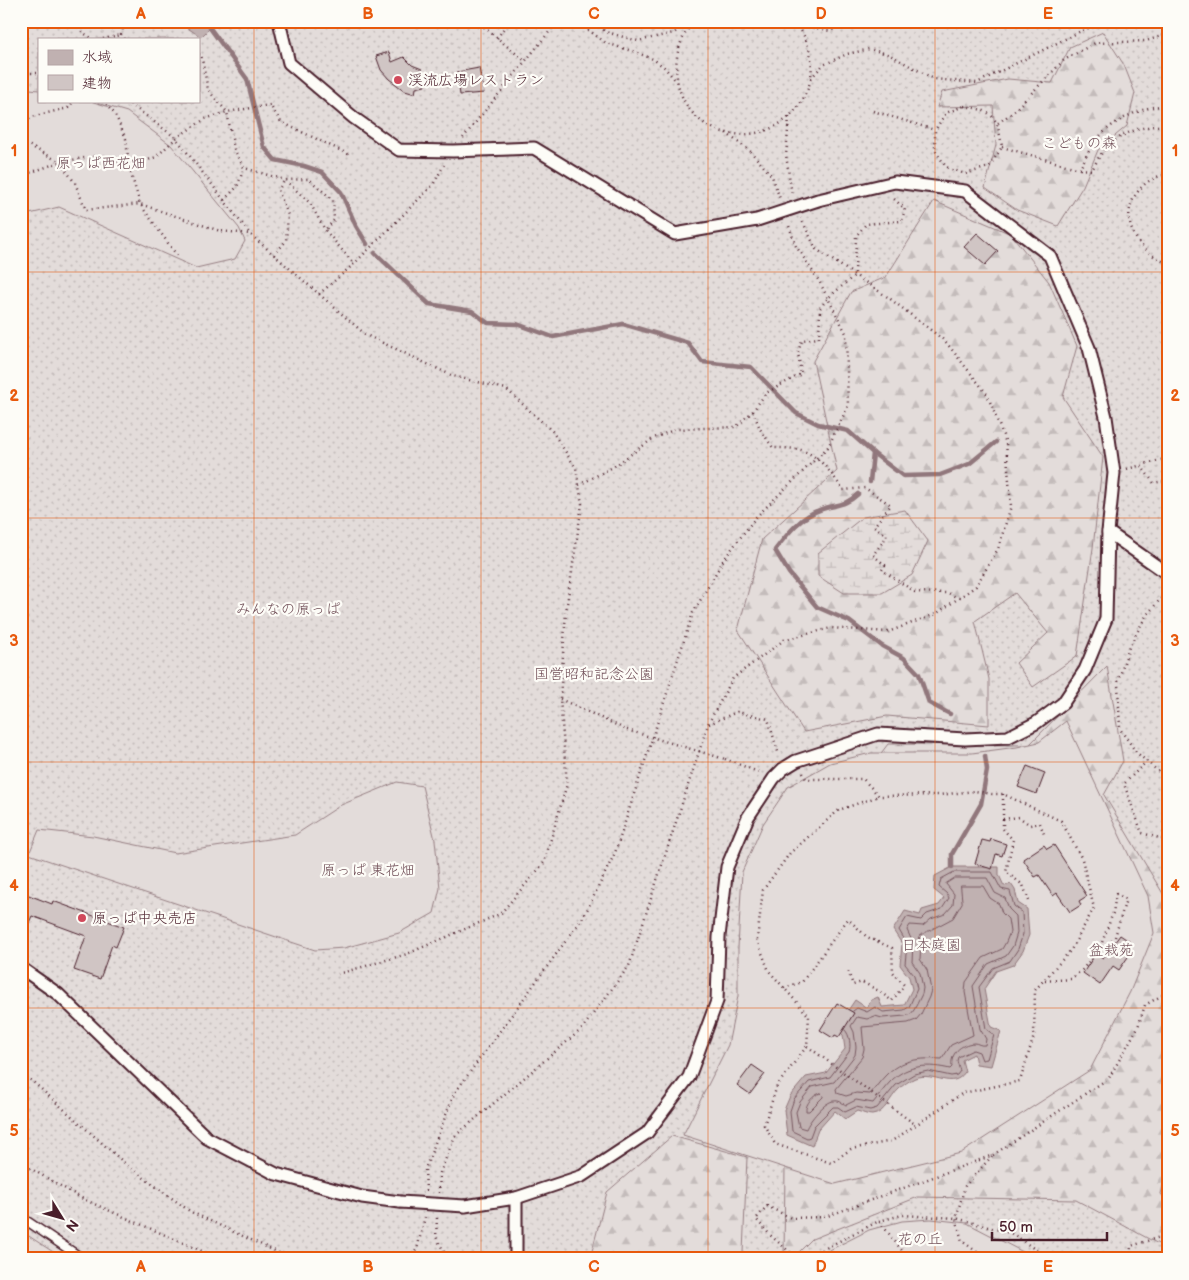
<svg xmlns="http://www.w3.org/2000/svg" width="1189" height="1280" font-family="'Balsamiq Sans','Klee One',sans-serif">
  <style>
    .grass { fill: url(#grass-dots); stroke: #967e82; fill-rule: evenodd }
    .forest { fill: url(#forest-firs); stroke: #967e82 }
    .wetland { fill: url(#wetland-marsh); stroke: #967e82 }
    .garden { fill: #e3dcda; stroke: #967e82 }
    .water { fill: #c0b1b1; stroke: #91777b }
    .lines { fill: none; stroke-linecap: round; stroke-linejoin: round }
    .shore { stroke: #795961; stroke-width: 1 }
    .stream { stroke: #91777b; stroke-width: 4.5 }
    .building { fill: #d0c5c4; stroke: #4a1f2b }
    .service-casing { stroke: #4a1f2b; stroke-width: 11 }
    .pedestrian-casing { stroke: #4a1f2b; stroke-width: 15 }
    .path { stroke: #4a1f2b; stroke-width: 2.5; stroke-dasharray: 1 4; stroke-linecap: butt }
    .service { stroke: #fdfcf7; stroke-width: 8 }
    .pedestrian { stroke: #fdfcf7; stroke-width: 11 }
    .pedestrian-bridge-casing { stroke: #4a1f2b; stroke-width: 15; stroke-linecap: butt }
    .path-bridge { stroke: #4a1f2b; stroke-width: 2.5; stroke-dasharray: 1 4; stroke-linecap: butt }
    .pedestrian-bridge { stroke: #fdfcf7; stroke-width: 11 }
    .grid { fill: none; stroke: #e8590c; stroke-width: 1; stroke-opacity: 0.55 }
    .poi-dot { fill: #d1495b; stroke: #fdfcf7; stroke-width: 2 }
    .labels { text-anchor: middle; stroke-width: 4.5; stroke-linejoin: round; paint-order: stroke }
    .poi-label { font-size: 15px; fill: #4a1f2b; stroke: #fdfcf7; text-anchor: start }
    .park-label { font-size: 15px; fill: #704e57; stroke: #fdfcf7 }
    .neatline { fill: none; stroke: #e8590c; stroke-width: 2 }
    .grid-label { font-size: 16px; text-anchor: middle; font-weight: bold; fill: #e8590c }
  </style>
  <defs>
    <pattern id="grass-dots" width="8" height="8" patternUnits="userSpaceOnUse" patternTransform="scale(1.25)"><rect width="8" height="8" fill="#e3dcda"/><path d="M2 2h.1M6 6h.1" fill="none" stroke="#c4bcbb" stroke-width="1.8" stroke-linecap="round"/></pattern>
    <pattern id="forest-firs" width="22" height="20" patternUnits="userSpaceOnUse" patternTransform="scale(1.25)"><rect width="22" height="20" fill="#e3dcda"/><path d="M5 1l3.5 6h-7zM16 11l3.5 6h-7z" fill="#c4bcbb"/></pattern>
    <pattern id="wetland-marsh" width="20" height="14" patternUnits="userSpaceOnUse" patternTransform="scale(1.25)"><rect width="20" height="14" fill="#e3dcda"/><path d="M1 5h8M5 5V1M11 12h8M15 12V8" fill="none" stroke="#c4bcbb"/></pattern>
  </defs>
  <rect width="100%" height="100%" fill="#fdfcf7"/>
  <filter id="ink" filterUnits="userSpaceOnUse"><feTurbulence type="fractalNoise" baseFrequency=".02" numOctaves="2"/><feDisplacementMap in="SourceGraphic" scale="10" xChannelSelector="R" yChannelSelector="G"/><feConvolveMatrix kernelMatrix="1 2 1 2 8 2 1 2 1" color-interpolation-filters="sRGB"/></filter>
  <g filter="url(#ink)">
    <path class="grass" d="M21 21H1168V1259H38L21 1246ZM39 39H199V101H39Z"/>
    <g class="forest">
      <polygon points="1103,32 1124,65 1135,93 1127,126 1098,150 1083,186 1058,226 1017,210 985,188 996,145 993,106 937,107 942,92 1008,79 1052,83 1070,47"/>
      <polygon points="934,201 1011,234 1049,282 1077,346 1063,397 1103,457 1093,548 1077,656 1033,687 1016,663 1048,633 1015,593 975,621 989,679 989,725 887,716 804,732 738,630 762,539 837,471 813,361 851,292 886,277"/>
      <polygon points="1107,666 1123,761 1104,795 1168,902 1168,1163 1161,1194 1168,1202 1168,1241 1164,1247 1076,1200 918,1197 812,1239 792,1259 784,1259 785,1165 869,769 888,744 1029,745"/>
      <polygon points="672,1136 747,1157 743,1253 738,1259 590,1259 607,1192"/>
      <polygon points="21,1231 64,1259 21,1259"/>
    </g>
    <polygon class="wetland" points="905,510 928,541 912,575 882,593 844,593 818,576 818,553 863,517"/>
    <g class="garden">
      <polygon points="21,88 39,90 39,101 90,101 127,112 171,145 239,228 245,241 235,259 196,268 59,207 21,216"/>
      <polygon points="1066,721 1148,896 1154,933 1130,992 1090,1070 961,1153 835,1184 683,1135 728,1045 738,996 738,948 742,872 763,824 788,787 830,763 871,753 972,753 1017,747 1039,742"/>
      <polygon points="397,782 422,786 435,840 440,888 434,913 399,933 344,948 315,950 29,854 39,830 93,836 175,853 295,835 341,805"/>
      <polygon points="931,1219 967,1223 1023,1252 1028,1259 812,1259 869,1230 902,1221"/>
    </g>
    <g class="water">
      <polygon points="177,21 205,21 210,28 201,37"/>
      <path d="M952 867H999V875L1004 886 1011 884 1015 890 1018 903 1027 909 1029 935 1023 951 1013 965 996 971 984 989 991 1027 1001 1031 991 1066 976 1064 974 1054 962 1060 965 1072C952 1091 935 1071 915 1078 910 1080 903 1085 899 1089 890 1097 885 1114 872 1115 867 1115 861 1112 857 1111L845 1119 835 1111 818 1130 812 1146 787 1135 784 1110 790 1096 806 1077 826 1073 845 1049 843 1035 836 1028 855 1000 867 1008 871 1000 878 997 882 1007 904 1005 912 989 909 977 900 965 902 944 893 930 905 911 920 915 922 910 939 905 944 898 934 890 935 876Z"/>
    </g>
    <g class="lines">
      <g class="shore">
        <path d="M955 878H987L995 893 1005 898 1009 909 1016 916 1017 933 1013 946 1006 956 988 964 973 986 980 1029 986 1039 985 1045C980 1046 978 1043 974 1043 960 1044 950 1054 952 1067L950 1069C929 1064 908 1064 891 1081 884 1088 879 1096 873 1103L856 1100 846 1105C842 1103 839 1100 834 1101 825 1101 809 1121 806 1129L799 1127 796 1112 800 1102 812 1087 834 1082 855 1055 856 1047 854 1032 851 1026 857 1017 867 1019 875 1016 882 1018 905 1016 911 1014 914 1010 922 994 923 988 920 973 912 962 913 943 907 930 910 925 923 926 931 919 945 914 953 905 954 894 946 884Z"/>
        <path d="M961 886H983L990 898 999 904 1002 913 1008 919 1010 932 1006 942 1002 949 983 958 966 982 965 992 973 1035 951 1045 942 1059C920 1058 901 1059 885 1076 879 1082 875 1089 870 1094L856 1093 846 1096 837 1093 836 1089 862 1057 864 1049 862 1027 908 1023 916 1020 921 1014 929 997 931 990 927 970 920 959 921 943 919 936 953 918 962 903Z"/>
        <path d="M845 1030C850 1035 851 1046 849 1052L830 1077 809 1082 794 1099 790 1111 792 1131 807 1138 810 1137 814 1126 833 1107H838L845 1112 856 1107 870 1110 877 1108 896 1085 914 1074 928 1071 951 1076 957 1075 960 1071 957 1061 958 1057 973 1050 979 1052 982 1060 987 1059 994 1035 986 1029 979 987 993 968 1010 961 1018 949 1023 934 1022 912 1014 906 1010 891 1001 889 992 872H954L941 879 939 887 947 894 949 898 942 909 927 914 921 920 907 917 899 930 907 944 905 964 914 975 917 989 909 1007 904 1010 883 1012 875 1007 867 1012 857 1008 853 1011"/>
        <path d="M821 1093 823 1095V1097L809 1111H806C805 1104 814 1094 821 1093Z"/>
      </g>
      <g class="stream">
        <polyline points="210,28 247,79 264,147 275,160 304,166 322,172 341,192 356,226 367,244"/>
        <polyline points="375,253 429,304 472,311 488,323 517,324 553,337 623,324 688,343 702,362 751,367 796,413 818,424 848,431 873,453 870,482"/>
        <polyline points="873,453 903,476 940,475 969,464 996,442"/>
        <path d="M858 494C845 506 838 504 822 509 801 516 788 533 775 550L789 573 817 607 849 621 882 646 904 658 919 674 929 703 950 714"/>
        <polyline points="952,867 952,854 981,804 987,770 985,756"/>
      </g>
    </g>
    <g class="building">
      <polygon points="389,52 392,62 404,57 412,65 422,69 425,86 416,88 415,94 405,91 389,79 381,70 376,56"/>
      <polygon points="479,68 484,93 460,95 457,72"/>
      <polygon points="977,233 998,251 985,265 964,247"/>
      <polygon points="1027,766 1045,773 1037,794 1018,787"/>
      <polygon points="991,839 1006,844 1002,856 996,854 992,869 975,864 982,840 990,842"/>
      <polygon points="1044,845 1047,849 1054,845 1087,896 1079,901 1081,905 1070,912 1057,893 1053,896 1039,875 1035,877 1023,859"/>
      <polygon points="21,892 52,904 53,901 124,927 116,947 112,945 100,979 74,970 86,936 32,916 21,940"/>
      <polygon points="1120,935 1129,941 1124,949 1130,954 1119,970 1113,966 1100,985 1083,973 1096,953 1103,958"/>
      <polygon points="837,1003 854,1013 839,1037 835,1035 833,1038 820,1030"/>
      <polygon points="752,1065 765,1074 750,1094 737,1085"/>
    </g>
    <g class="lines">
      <g class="service-casing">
        <polyline id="service" points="21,1217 83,1259"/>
      </g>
      <g class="pedestrian-casing">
        <g id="pedestrian">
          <polyline points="279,21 289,63 354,118 399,150 453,151 534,148 675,234 757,220"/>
          <polyline points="1108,532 1168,574"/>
          <polyline points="21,968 58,994 207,1138 276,1174 362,1197 400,1202"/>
          <polyline points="465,1206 516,1198 582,1176 647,1133 689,1077 717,1001 719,937 727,867 748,817 774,778 783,769 796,761 878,734 965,739 1008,737 1036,723 1063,703 1085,670 1106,619 1108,532 1114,473 1106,417 1089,348 1050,256 965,191 895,182 818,200"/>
          <polyline points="516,1259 516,1198"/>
        </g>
      </g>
      <g class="path">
        <polyline points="81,21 82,32 93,39"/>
        <polyline points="576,21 606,43 635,52 653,59 664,67 677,82"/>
        <polyline points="591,21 606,32 638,41 674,33 692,21"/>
        <path d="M694 21C680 38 674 56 677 78 687 151 790 154 810 82 815 61 808 37 794 21"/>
        <polyline points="798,25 830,31 856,21"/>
        <polyline points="484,27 525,61"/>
        <polyline points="497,38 509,21"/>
        <polyline points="103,39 121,35"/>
        <polyline points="124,39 121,35 125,21"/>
        <polyline points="199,54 201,54 208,90 227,112 234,149 244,168 285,180 310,203 325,230 354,264"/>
        <polyline points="21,73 39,73"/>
        <polyline points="811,78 823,65 847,54 870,49 890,55 934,79 977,83 1085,29 1117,21"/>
        <polyline points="102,101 115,114 126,139 129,167 140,204 178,257"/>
        <polyline points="126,101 176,138 250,234 366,335 453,376 506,389 552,431 576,468 582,504 566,611 560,699 567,784 544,863 500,914 407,954 338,974"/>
        <path d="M964 106C995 111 997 117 1002 147L989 167 965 174 946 167 935 150V130L946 113Z"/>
        <polyline points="873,111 935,130"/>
        <polyline points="789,117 786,155 792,195"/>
        <polyline points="998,123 1012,113 1064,60 1095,43 1146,41 1168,34"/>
        <polyline points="21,124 35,116 68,108 74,101"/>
        <polyline points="726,133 751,152 772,176 780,199"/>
        <polyline points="463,138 558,21"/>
        <polyline points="21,141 60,162 75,183 86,210 140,204 220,231 250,234"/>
        <path d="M1002 147 1080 169C1092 142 1103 128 1130 115 1142 110 1154 105 1168 106"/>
        <path d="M1080 169 1092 170C1095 165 1098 158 1102 153 1117 134 1143 124 1168 126"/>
        <path d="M1168 175C1161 174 1152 179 1146 183 1122 204 1125 231 1147 251 1153 256 1161 261 1168 263"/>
        <polyline points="21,176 60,162 102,155 129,167 156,157 176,138 205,119 227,112 270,105 281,122 350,155"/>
        <polyline points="224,200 237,187 244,168"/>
        <polyline points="1168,201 1164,205 1168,213"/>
        <polyline points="274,255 286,241 288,215 278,190 285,180 309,179 333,200 334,220 325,230"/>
        <polyline points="319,294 354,264 433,185 444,165"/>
        <path d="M753 411 760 429 773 448C782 448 792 448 801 450 820 456 833 475 843 490L865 488 891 505 874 526 887 536 873 555 885 565 882 570 915 592 948 593 958 598"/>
        <polyline points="1141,466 1154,483 1168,480"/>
        <polyline points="1127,469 1168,458"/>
        <polyline points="579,485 613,467 654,438 676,429 736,427 753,411 766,393 801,374 798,352 802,340 819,338 820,308 828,298 855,275 856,236 866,224 902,221 905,209 893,198 893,196"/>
        <polyline points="1168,590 1146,616 1129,647 1118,682 1120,729 1136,752 1160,773 1168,776"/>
        <polyline points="560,699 627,730"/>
        <polyline points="709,724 737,712 768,719 779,755"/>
        <polyline points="725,759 761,773"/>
        <polyline points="1147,761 1124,784 1142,833 1166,840 1168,843"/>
        <polyline points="803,773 806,779 863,779 879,796 839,810 790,853 763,890 757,940 769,971 809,1016 807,1046 777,1086 764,1125 775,1144 831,1163 851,1149 892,1141 963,1093 1020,1081 1034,1036 1035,990 1071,950 1094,908 1082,859 1061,821 1003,794 992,794 975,791 939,795 879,796"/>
        <polyline points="1003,794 1003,829 1013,840 1006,872 1023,885 1029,901"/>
        <polyline points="1003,819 1019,817 1030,825 1040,823 1045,837"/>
        <polyline points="1045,981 1071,979 1082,970 1100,948 1113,913 1116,894 1126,899 1115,937 1105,951 1100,948"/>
        <polyline points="784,988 802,982 848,919 867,937 892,948 893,972 904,985 892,1001 879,991 862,982 853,985 847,969"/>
        <polyline points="807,1046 916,1125"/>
        <polyline points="21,1075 32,1081 129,1167 191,1212 292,1259"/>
        <polyline points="992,1156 965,1186 956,1218 962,1241 977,1252 996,1254 1005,1259"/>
        <polyline points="21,1163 83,1199 220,1259"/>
        <polyline points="426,1191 425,1169 454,1094 584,916 615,853 693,613 724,559 756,517 828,447 848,406 846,333 819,281 796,246 788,223"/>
        <polyline points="439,1193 440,1173 455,1136 582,1029 629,966 708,724 733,678 784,640 831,628 888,632 936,614 976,586 998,549 1011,506 1006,443 987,394 945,341 889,298 816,249 801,218"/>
        <polyline points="437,1218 436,1237 448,1259"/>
        <polyline points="879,1221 902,1215 956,1218 1013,1234 1049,1259"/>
        <polyline points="409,1259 417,1249 425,1217"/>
        <polyline points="798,1259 770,1235 756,1219 767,1206 791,1218 825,1217 993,1155 1109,1078 1138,1027 1145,1005 1168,992"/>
        <polyline points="804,1259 879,1221 904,1253 912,1259"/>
        <polyline points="1130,1259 1131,1246 1160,1237 1168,1225"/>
      </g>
      <use href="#service" class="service"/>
      <use href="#pedestrian" class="pedestrian"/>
      <g class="pedestrian-bridge-casing">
        <g id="pedestrian-bridge">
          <polyline points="757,220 818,200"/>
          <polyline points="400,1202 465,1206"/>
        </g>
      </g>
      <polyline class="path-bridge" points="627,730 725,759"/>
      <use href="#pedestrian-bridge" class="pedestrian-bridge"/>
    </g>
  </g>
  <path class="grid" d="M254 21V1259M481 21V1259M708 21V1259M935 21V1259M21 272H1168M21 518H1168M21 762H1168M21 1008H1168"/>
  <g class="poi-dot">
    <circle cx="398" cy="80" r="5"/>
    <circle cx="82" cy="918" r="5"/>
  </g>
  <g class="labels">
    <g class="poi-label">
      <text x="408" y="85">渓流広場レストラン</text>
      <text x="92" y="923">原っぱ中央売店</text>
    </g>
    <g class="park-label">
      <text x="1079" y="148">こどもの森</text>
      <text x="101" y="168">原っぱ西花畑</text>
      <text x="288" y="614">みんなの原っぱ</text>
      <text x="594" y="679">国営昭和記念公園</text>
      <text x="368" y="875">原っぱ 東花畑</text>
      <text x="931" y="950">日本庭園</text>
      <text x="1111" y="955">盆栽苑</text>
      <text x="920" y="1244">花の丘</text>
    </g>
  </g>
  <rect width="1189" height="1280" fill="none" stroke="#fdfcf7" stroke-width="55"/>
  <rect x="38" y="38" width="162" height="65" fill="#fdfcf7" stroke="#b5a4a5"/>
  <rect x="48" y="50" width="25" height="15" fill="#c0b1b1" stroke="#b5a4a5"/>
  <text x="82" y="62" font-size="15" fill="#4a1f2b">水域</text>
  <rect x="48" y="75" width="25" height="15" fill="#d0c5c4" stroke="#b5a4a5"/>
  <text x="82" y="88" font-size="15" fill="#4a1f2b">建物</text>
  <g transform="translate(62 1218) rotate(127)" stroke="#fdfcf7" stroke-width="4" paint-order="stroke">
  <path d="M0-4L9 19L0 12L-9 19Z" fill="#4a1f2b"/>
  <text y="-8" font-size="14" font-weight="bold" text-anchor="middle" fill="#4a1f2b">N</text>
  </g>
  <path d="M992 1232v8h115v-8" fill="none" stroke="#4a1f2b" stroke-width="2.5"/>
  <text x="999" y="1232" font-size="15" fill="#4a1f2b" stroke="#fdfcf7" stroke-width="4" paint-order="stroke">50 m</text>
  <rect x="28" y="28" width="1134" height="1224" class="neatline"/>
  <g class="grid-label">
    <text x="141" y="19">A</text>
    <text x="368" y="19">B</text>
    <text x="594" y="19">C</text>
    <text x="821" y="19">D</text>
    <text x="1048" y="19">E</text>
    <text x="14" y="156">1</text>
    <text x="1175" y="156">1</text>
    <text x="14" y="401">2</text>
    <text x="1175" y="401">2</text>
    <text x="14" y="646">3</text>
    <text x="1175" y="646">3</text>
    <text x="14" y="891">4</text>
    <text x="1175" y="891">4</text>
    <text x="14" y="1136">5</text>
    <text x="1175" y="1136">5</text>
    <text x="141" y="1272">A</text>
    <text x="368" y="1272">B</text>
    <text x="594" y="1272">C</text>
    <text x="821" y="1272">D</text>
    <text x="1048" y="1272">E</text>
  </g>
</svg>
